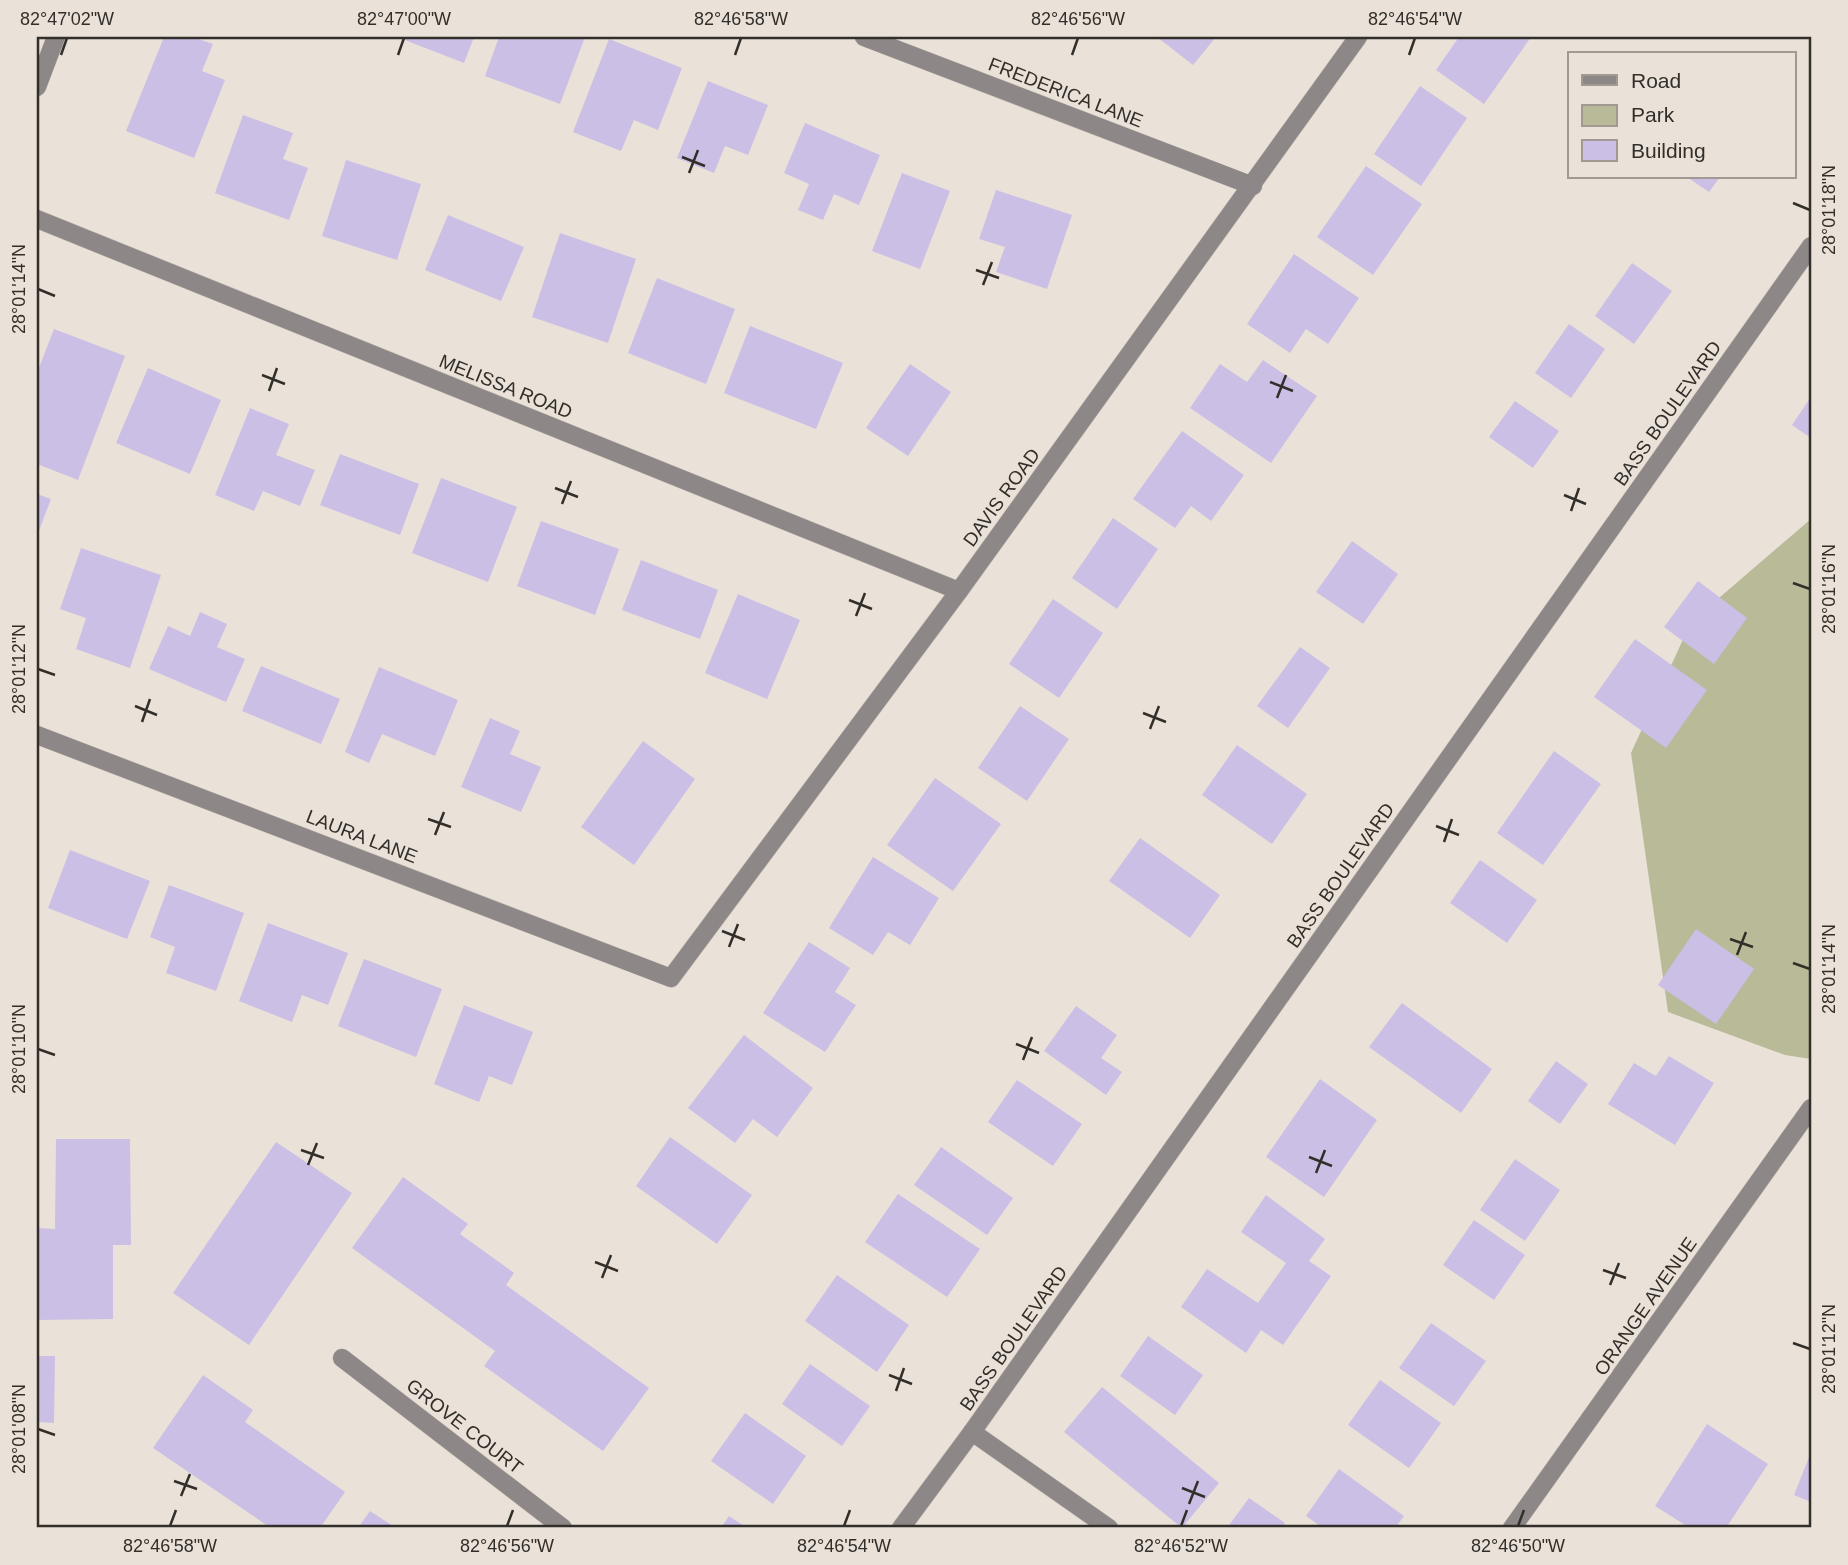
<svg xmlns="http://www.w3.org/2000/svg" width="1848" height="1565" font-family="Arial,sans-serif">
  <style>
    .green { fill: #b8ba98 }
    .building { fill: #cbbfe6 }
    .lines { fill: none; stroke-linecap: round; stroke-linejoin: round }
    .minor-casing { stroke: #c5beb5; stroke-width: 19 }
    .minor { stroke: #8d8788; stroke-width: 18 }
    .ticks { fill: none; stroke: #322f2b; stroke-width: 2.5 }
    .labels { text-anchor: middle; stroke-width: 7; stroke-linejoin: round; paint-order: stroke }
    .street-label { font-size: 19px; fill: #322f2b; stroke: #eae2d8 }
    .neatline { fill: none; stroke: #322f2b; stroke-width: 2.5 }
    .ticks-label { font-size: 18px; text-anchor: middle; fill: #322f2b }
  </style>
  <rect width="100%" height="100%" fill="#eae2d8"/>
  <polygon class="green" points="1811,519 1811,1059 1785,1055 1668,1012 1631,753 1691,622"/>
  <g class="building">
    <polygon points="164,37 193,37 213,44 202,71 225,80 194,158 126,131"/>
    <polygon points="397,37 474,37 464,63"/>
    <polygon points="499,37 585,37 560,104 485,76"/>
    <polygon points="1157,37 1216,37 1193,65"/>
    <polygon points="1459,37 1531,37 1484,104 1436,70"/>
    <polygon points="609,39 682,68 658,130 634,120 621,151 573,132"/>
    <polygon points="708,81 768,105 748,155 725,146 714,173 677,158"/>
    <polygon points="1420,86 1467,118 1421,186 1374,154"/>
    <polygon points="243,115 293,133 283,159 308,168 289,220 215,193"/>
    <polygon points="805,123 880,155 859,205 834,194 823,220 798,210 809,184 784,173"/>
    <polygon points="346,160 421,184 397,260 322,236"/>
    <polygon points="1366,166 1422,204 1373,275 1317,237"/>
    <polygon points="902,173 950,191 920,269 872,251"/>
    <polygon points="1687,177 1720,177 1709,192"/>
    <polygon points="996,190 1072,215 1047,289 996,272 1005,247 979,239"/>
    <polygon points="448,215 524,247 501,301 425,270"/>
    <polygon points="560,233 636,259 608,343 532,317"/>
    <polygon points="1294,254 1359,298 1328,344 1306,329 1290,353 1247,324"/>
    <polygon points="1632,263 1672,291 1634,344 1595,316"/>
    <polygon points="657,278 735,309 706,384 628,353"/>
    <polygon points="1569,324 1605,349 1571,398 1535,373"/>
    <polygon points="750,326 843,363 816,429 724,393"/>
    <polygon points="54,329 125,356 78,480 37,464 37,373"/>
    <polygon points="1263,360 1317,396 1271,463 1190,408 1220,364 1247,382"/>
    <polygon points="910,364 951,392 908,456 866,428"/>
    <polygon points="148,368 221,400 190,474 116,443"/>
    <polygon points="1811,397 1811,438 1792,425"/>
    <polygon points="1515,401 1559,431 1533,468 1489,437"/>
    <polygon points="250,408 289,424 276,455 315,470 300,506 263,491 254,511 215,495"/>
    <polygon points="1182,431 1244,475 1211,521 1191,506 1175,528 1133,499"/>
    <polygon points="340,454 419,484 400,535 320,505"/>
    <polygon points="441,478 517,507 488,582 412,553"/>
    <polygon points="37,494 51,499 37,536"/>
    <polygon points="1113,518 1158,549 1117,609 1072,578"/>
    <polygon points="541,521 619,549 595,615 517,586"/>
    <polygon points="1352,541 1398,574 1363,624 1316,592"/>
    <polygon points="81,548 161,575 130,668 76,649 86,618 60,609"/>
    <polygon points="641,560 718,590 700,639 622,610"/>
    <polygon points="1698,581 1747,618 1714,664 1664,627"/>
    <polygon points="738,594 800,620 767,699 705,673"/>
    <polygon points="1053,599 1103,633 1059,698 1009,664"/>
    <polygon points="200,612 227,624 217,647 245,659 226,702 149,669 168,626 190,636"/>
    <polygon points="1635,639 1707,690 1666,748 1594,697"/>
    <polygon points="1300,647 1330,668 1288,728 1257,706"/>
    <polygon points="261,666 340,699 321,744 242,711"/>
    <polygon points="379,667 458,700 435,756 382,734 369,763 345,752"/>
    <polygon points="1020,706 1069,739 1027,801 978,768"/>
    <polygon points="490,718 520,731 510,754 541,767 521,812 461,787"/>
    <polygon points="643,741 695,779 634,865 581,827"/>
    <polygon points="1237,745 1307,794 1272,844 1202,795"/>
    <polygon points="1554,751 1601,784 1543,865 1497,833"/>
    <polygon points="935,778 1001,824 953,891 887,845"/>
    <polygon points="1140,838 1220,895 1190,938 1109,881"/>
    <polygon points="70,850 150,881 127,939 48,908"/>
    <polygon points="873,857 939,898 910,945 888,932 873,955 829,928"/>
    <polygon points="1480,860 1537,900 1507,943 1450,903"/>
    <polygon points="169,885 244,913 216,991 166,973 175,947 150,937"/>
    <polygon points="268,923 348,953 328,1005 302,995 292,1022 239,1001"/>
    <polygon points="1696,929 1754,969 1716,1024 1658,985"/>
    <polygon points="809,942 850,968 835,992 856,1005 825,1052 763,1013"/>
    <polygon points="364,959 442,989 416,1057 338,1026"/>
    <polygon points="1402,1003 1492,1069 1461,1113 1369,1047"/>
    <polygon points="464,1005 533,1032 512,1085 489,1076 479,1102 434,1084"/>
    <polygon points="1076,1006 1117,1035 1101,1058 1122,1072 1106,1095 1044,1051"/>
    <polygon points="744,1035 813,1088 777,1137 753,1119 735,1143 688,1108"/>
    <polygon points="1669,1056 1714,1083 1675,1145 1608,1104 1634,1063 1656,1076"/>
    <polygon points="1556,1061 1588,1084 1560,1124 1528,1101"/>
    <polygon points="1320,1079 1377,1120 1324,1197 1266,1157"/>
    <polygon points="1017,1080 1082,1124 1053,1166 988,1122"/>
    <polygon points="670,1137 752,1195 717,1244 636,1186"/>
    <polygon points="56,1139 130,1139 131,1245 113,1245 113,1319 37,1320 37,1228 55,1229"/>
    <polygon points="276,1142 352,1193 249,1345 173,1293"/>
    <polygon points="941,1147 1013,1198 987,1235 914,1185"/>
    <polygon points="1515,1159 1560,1190 1525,1241 1480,1210"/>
    <polygon points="403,1177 468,1224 460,1234 514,1273 506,1285 649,1388 603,1451 484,1366 495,1351 352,1248"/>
    <polygon points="898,1194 980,1249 947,1297 865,1242"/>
    <polygon points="1266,1195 1325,1239 1309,1261 1331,1276 1283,1345 1261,1330 1246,1353 1181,1307 1207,1269 1258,1303 1286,1263 1241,1232"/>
    <polygon points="1474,1220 1525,1255 1494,1300 1443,1265"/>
    <polygon points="837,1275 909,1325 877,1372 805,1321"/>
    <polygon points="1431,1323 1486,1361 1454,1406 1399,1368"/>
    <polygon points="1148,1336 1203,1375 1175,1415 1120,1376"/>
    <polygon points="37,1356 55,1356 54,1423 37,1422"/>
    <polygon points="810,1364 870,1406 842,1446 782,1404"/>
    <polygon points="203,1375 253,1410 245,1422 345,1492 320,1528 271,1528 153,1448"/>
    <polygon points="1380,1380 1441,1423 1409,1468 1348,1425"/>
    <polygon points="1102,1387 1219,1483 1182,1528 1064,1432"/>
    <polygon points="745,1413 806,1456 773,1504 711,1461"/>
    <polygon points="1707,1424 1768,1464 1726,1528 1690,1528 1655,1506"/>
    <polygon points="1811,1452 1811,1502 1794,1495"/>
    <polygon points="1339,1469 1404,1516 1395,1528 1323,1528 1306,1516"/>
    <polygon points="1249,1498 1285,1523 1281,1528 1227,1528"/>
    <polygon points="370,1511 396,1528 358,1528"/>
    <polygon points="729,1516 747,1528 721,1528"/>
  </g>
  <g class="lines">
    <g class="minor-casing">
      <g id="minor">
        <polyline points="864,37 1253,186"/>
        <polyline points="37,87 56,37"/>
        <polyline points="37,219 959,591"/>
        <polyline points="37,735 671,978 959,591 1358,37"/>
        <polyline points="342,1358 563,1528"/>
        <polyline points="972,1432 1109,1528"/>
        <polyline points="901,1528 972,1432 1811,246"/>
        <polyline points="1512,1528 1811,1108"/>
      </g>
    </g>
    <use href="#minor" class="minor"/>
  </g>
  <path class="ticks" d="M61 55 67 38M398 55 404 38M735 55 741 38M1072 55 1078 38M1409 55 1415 38M682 157 705 166M689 173 698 150M1793 203 1810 210M976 270 999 278M983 285 992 262M38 289 55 296M262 375 285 384M1270 382 1293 391M269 391 277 368M1277 398 1286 375M555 488 578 497M1564 495 1586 504M562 504 571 481M1571 511 1579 488M1793 583 1810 589M849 600 872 609M856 616 865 593M38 669 55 675M135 706 157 715M1143 713 1166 722M142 722 150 699M1150 729 1159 706M428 819 451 827M1436 826 1459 835M435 835 444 812M1444 842 1452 819M722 931 745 940M1730 939 1753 947M729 947 738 924M1737 955 1746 932M1793 963 1810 969M1016 1044 1039 1053M38 1049 55 1055M1023 1060 1032 1037M301 1150 324 1158M1309 1157 1332 1166M308 1165 317 1143M1316 1173 1325 1150M595 1262 618 1271M1603 1270 1626 1278M602 1278 611 1255M1610 1285 1619 1263M1793 1343 1810 1349M889 1375 912 1384M896 1391 904 1368M38 1429 55 1435M174 1481 197 1489M1182 1488 1205 1497M181 1496 190 1474M1189 1504 1198 1481M170 1526 176 1510M507 1526 513 1510M844 1526 850 1510M1181 1526 1187 1510M1518 1526 1524 1510"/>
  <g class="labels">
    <g class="street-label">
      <text transform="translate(1066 92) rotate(21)" y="7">FREDERICA LANE</text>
      <text transform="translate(506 386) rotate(22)" y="7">MELISSA ROAD</text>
      <text transform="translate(1667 413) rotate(-55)" y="7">BASS BOULEVARD</text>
      <text transform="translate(1001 497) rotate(-54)" y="7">DAVIS ROAD</text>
      <text transform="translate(362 836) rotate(21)" y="7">LAURA LANE</text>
      <text transform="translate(1340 875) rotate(-55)" y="7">BASS BOULEVARD</text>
      <text transform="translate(1645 1306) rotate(-55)" y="7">ORANGE AVENUE</text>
      <text transform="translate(1013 1338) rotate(-55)" y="7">BASS BOULEVARD</text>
      <text transform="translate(465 1426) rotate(38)" y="7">GROVE COURT</text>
    </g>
  </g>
  <rect width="1848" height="1565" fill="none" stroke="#eae2d8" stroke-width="77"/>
  <rect x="1568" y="52" width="228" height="126" fill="#eae2d8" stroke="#a09a93" stroke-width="2"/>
  <rect x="1582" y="75" width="35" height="10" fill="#8d8788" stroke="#a09a93" stroke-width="2"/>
  <text x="1631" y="88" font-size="21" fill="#322f2b">Road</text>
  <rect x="1582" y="105" width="35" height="21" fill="#b8ba98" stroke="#a09a93" stroke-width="2"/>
  <text x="1631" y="122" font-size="21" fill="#322f2b">Park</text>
  <rect x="1582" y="140" width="35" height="21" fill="#cbbfe6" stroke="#a09a93" stroke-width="2"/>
  <text x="1631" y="158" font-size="21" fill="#322f2b">Building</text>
  <rect x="38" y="38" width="1772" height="1488" class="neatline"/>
  <g class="ticks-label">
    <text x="67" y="25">82°47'02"W</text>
    <text x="404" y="25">82°47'00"W</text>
    <text x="741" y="25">82°46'58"W</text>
    <text x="1078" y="25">82°46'56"W</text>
    <text x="1415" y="25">82°46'54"W</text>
    <text transform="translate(1829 210) rotate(-90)" y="6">28°01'18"N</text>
    <text transform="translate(19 289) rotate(-90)" y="6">28°01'14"N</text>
    <text transform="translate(1829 589) rotate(-90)" y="6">28°01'16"N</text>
    <text transform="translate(19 669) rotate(-90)" y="6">28°01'12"N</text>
    <text transform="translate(1829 969) rotate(-90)" y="6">28°01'14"N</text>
    <text transform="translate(19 1049) rotate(-90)" y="6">28°01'10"N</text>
    <text transform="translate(1829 1349) rotate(-90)" y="6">28°01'12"N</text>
    <text transform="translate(19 1429) rotate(-90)" y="6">28°01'08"N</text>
    <text x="170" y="1552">82°46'58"W</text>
    <text x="507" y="1552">82°46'56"W</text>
    <text x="844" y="1552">82°46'54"W</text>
    <text x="1181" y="1552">82°46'52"W</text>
    <text x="1518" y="1552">82°46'50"W</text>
  </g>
</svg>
